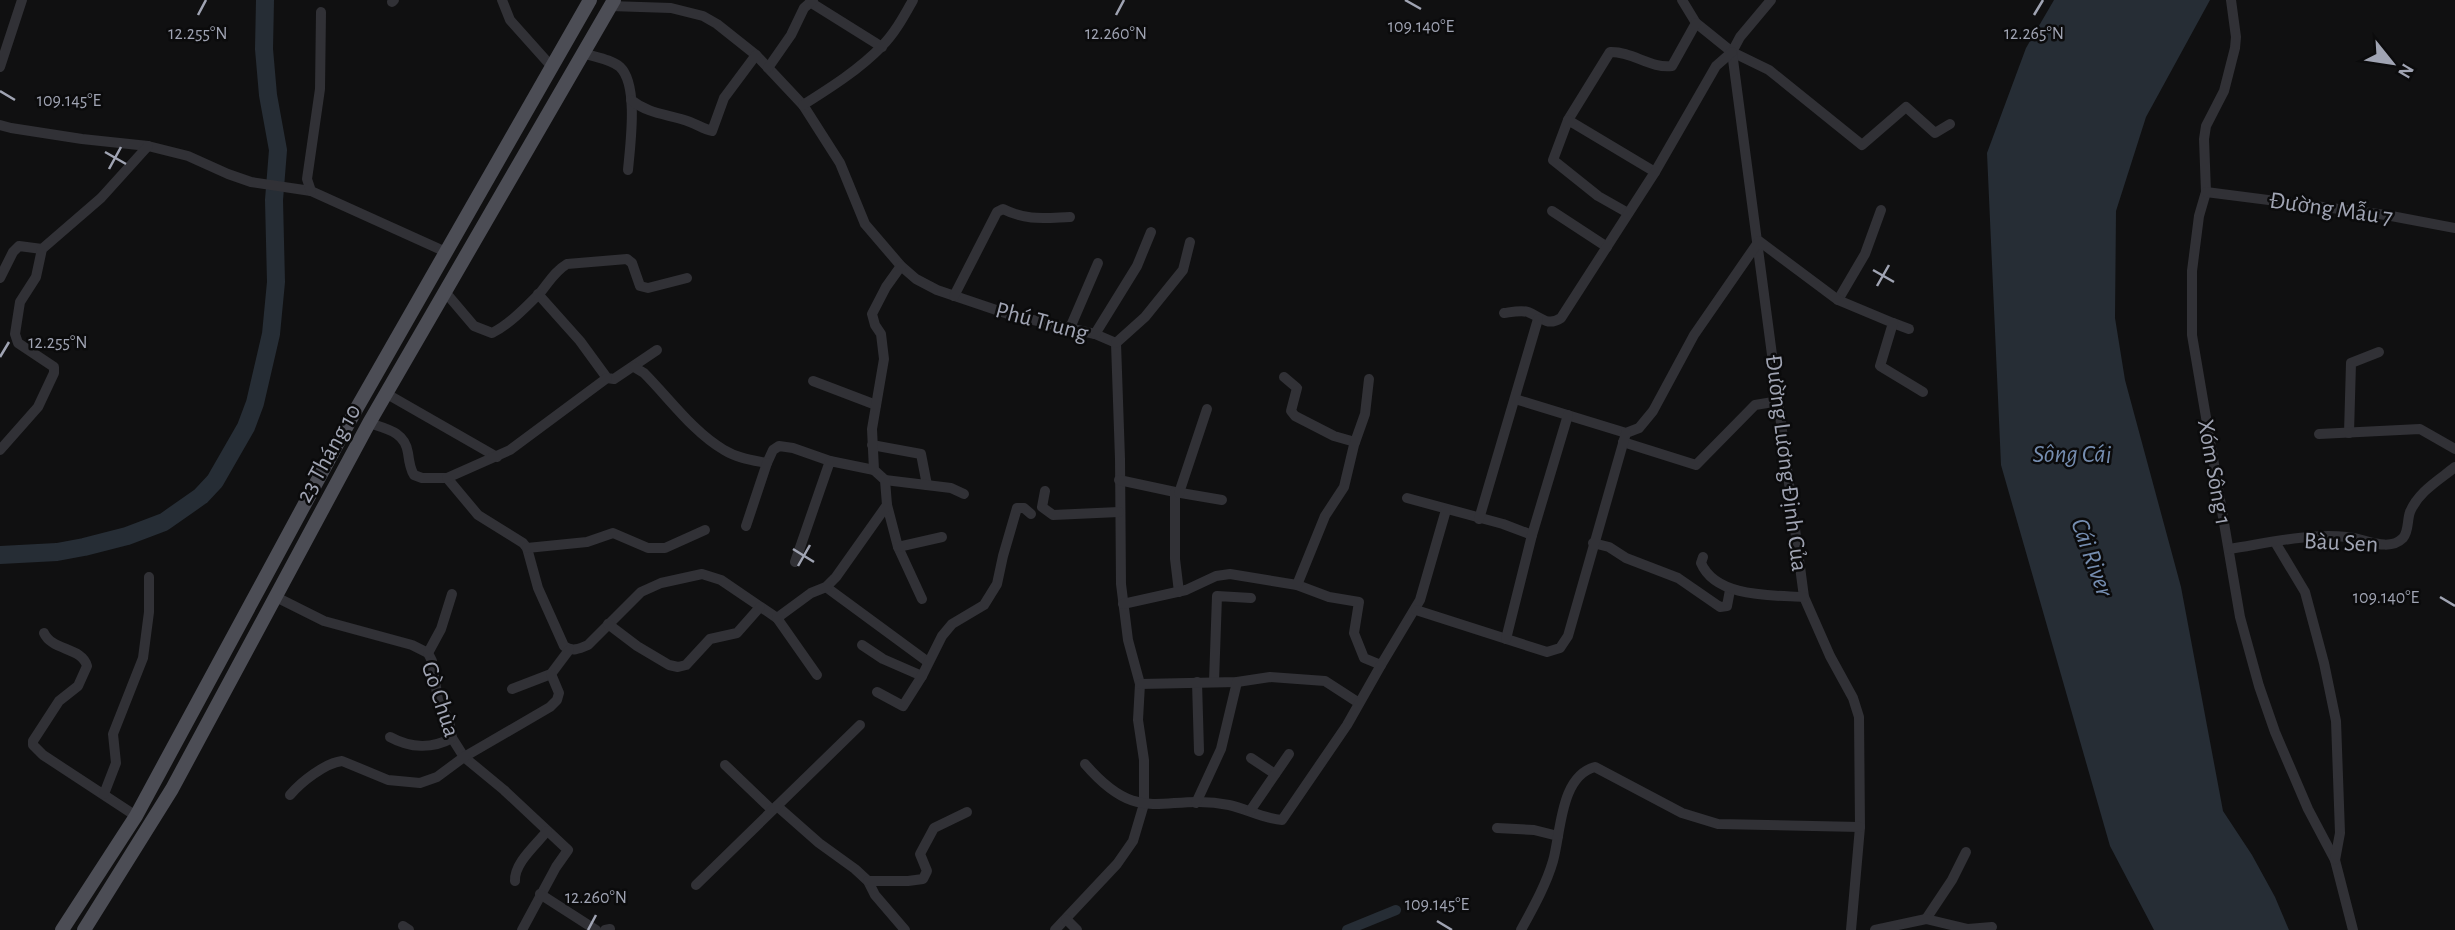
<svg xmlns="http://www.w3.org/2000/svg" width="2455" height="930" font-family="'Alegreya Sans',sans-serif">
  <style>
    .water { fill: #262d35 }
    .lines { fill: none; stroke-linecap: round; stroke-linejoin: round }
    .canal { stroke: #262d35; stroke-width: 10 }
    .river { stroke: #262d35; stroke-width: 18 }
    .minor { stroke: #313136; stroke-width: 10 }
    .major { stroke: #4c4d55; stroke-width: 14 }
    .ticks { fill: none; stroke: #a0a4b3; stroke-width: 2.5 }
    .labels { text-anchor: middle; stroke-width: 5; stroke-linejoin: round; paint-order: stroke }
    .street-label { font-size: 24px; fill: #a0a4b3; stroke: #0b0b0c }
    .water-label { font-size: 26px; font-style: italic; fill: #758db0; stroke: #0b0b0c }
    .ticks-label { font-size: 18px; text-anchor: middle; fill: #a0a4b3; stroke: #0b0b0c; stroke-width: 5; stroke-linejoin: round; paint-order: stroke }
  </style>
  <rect width="100%" height="100%" fill="#101011"/>
  <polygon class="water" points="2054,0 2210,0 2146,117 2116,211 2115,318 2125,380 2181,587 2223,811 2252,855 2275,897 2289,930 2154,930 2110,846 2001,465 1987,153 2026,48"/>
  <g class="lines">
    <polyline class="canal" points="1347,930 1396,910"/>
    <polyline class="river" points="0,555 57,552 84,547 127,536 164,522 201,496 215,481 246,427 255,403 271,334 276,282 274,200 278,150 268,95 264,49 265,0"/>
    <g class="minor">
      <polyline points="502,0 510,20 552,67"/>
      <polyline points="1682,0 1696,23 1732,52 1769,70 1862,145 1906,107 1935,133 1950,124"/>
      <polyline points="1771,0 1740,37 1732,52 1804,597 1830,656 1853,698 1859,717 1860,827 1851,930"/>
      <polyline points="2231,0 2236,37 2235,48 2224,91 2206,126 2204,139 2206,192 2199,216 2192,271 2192,335 2240,617 2259,686 2275,732 2308,809 2335,860 2353,930"/>
      <polyline points="392,2 394,0"/>
      <polyline points="810,2 882,47"/>
      <polyline points="610,6 671,8 703,16 717,24 756,55 803,105 840,163 865,224 901,266 916,279 937,290 1011,315 1095,334 1116,343 1120,459 1121,584 1128,640 1140,684 1138,720 1144,760 1144,804 1133,841 1117,864 1055,930"/>
      <path d="M583 53C594 57 611 59 620 67 639 85 630 146 628 170"/>
      <polyline points="0,67 22,0"/>
      <polyline points="768,68 791,35 804,8 813,0"/>
      <path d="M631 100C650 115 669 114 690 122 698 125 704 129 712 131L724 98 756 55"/>
      <path d="M803 105C830 88 860 69 882 46 895 33 904 16 913 0"/>
      <path d="M1568 120 1610 52C1632 51 1651 69 1672 66L1696 23"/>
      <polyline points="0,125 11,128 82,139 148,146 188,156 228,174 251,182 311,191 446,252"/>
      <polyline points="311,191 307,179 320,89 321,12"/>
      <polyline points="2206,192 2386,215 2455,228"/>
      <polyline points="1552,211 1607,247"/>
      <polyline points="1628,213 1598,196 1553,160 1568,120 1655,172"/>
      <polyline points="0,278 13,252 19,246 42,249"/>
      <path d="M446 293 474 326 492 333C509 325 527 306 540 293 549 282 555 271 567 264L627 259 632 263 640 286 648 288 687 278"/>
      <polyline points="538,294 580,341 607,378 614,379 657,350"/>
      <path d="M954 296 997 212 1003 209C1027 221 1044 218 1070 217"/>
      <polyline points="1838,300 1865,254 1881,210"/>
      <path d="M1504 313C1512 312 1521 310 1528 312 1541 317 1547 327 1561 318L1655 172 1716 66 1732 52"/>
      <polyline points="1893,323 1909,329"/>
      <polyline points="1070,328 1098,263"/>
      <polyline points="1095,334 1137,266 1151,232"/>
      <polyline points="1116,343 1145,317 1183,270 1190,242"/>
      <path d="M634 367 644 373C669 398 693 432 724 450 737 458 752 460 767 463L773 450 779 446 793 448 830 461"/>
      <polyline points="1284,377 1297,388 1291,411 1295,416 1334,436 1355,442"/>
      <polyline points="813,381 876,405"/>
      <polyline points="387,394 497,457"/>
      <polyline points="1515,399 1626,433 1639,428 1653,411 1694,335 1759,241 1838,300 1893,323 1880,366 1923,392"/>
      <path d="M369 423C387 429 405 432 408 453 409 461 410 469 414 475L422 478H447L478 515 523 543 527 548 538 588 564 646C572 652 579 649 588 645L641 592 661 583 702 574 721 580 777 618"/>
      <polyline points="2349,433 2351,363 2379,352"/>
      <polyline points="2319,434 2420,429 2455,449"/>
      <polyline points="1623,442 1696,465 1755,405 1779,401"/>
      <polyline points="872,445 921,454 927,485"/>
      <polyline points="0,450 38,407 54,373 54,367 18,343 15,334 20,302 36,277 42,249 101,198 148,146"/>
      <polyline points="447,478 510,450 607,378"/>
      <polyline points="885,480 951,488 964,494"/>
      <polyline points="1119,480 1175,492 1222,500"/>
      <polyline points="1045,491 1042,507 1053,515 1119,512"/>
      <polyline points="1175,492 1175,559 1179,592"/>
      <polyline points="1179,493 1207,409"/>
      <polyline points="1407,498 1503,524 1532,535"/>
      <polyline points="887,505 898,547 922,599"/>
      <polyline points="1479,519 1538,319"/>
      <polyline points="746,526 767,463"/>
      <polyline points="2275,542 2305,592 2324,663 2336,721 2340,833 2335,860"/>
      <polyline points="1593,543 1609,547 1626,558 1678,578 1720,607 1727,606 1730,590"/>
      <polyline points="898,547 942,537"/>
      <polyline points="527,548 587,542 613,533 648,548 665,548 705,530"/>
      <path d="M2229 549C2268 543 2308 533 2347 537 2364 538 2388 553 2403 538 2409 531 2407 520 2410 512 2418 492 2439 480 2455 467"/>
      <path d="M1703 557 1701 563C1716 598 1772 595 1804 597"/>
      <polyline points="795,562 830,461 874,470"/>
      <polyline points="1297,585 1329,597 1359,602 1354,633 1364,658 1381,665 1420,600 1446,510"/>
      <polyline points="826,587 928,662"/>
      <polyline points="276,597 324,621 412,645 428,653 432,661 438,700 449,720 452,738 464,757 504,790 568,850 556,867 522,930"/>
      <polyline points="1123,604 1186,590 1216,576 1230,574 1297,585 1325,516 1344,487 1354,445 1365,414 1369,379"/>
      <polyline points="1416,610 1547,652 1560,648 1568,636 1626,433"/>
      <polyline points="608,624 637,646 669,665 678,667 686,665 710,639 737,633 760,607"/>
      <path d="M44 633C52 651 82 647 87 666L78 686 59 701 33 741V745L43 755 136 816"/>
      <polyline points="1506,639 1532,535 1568,415"/>
      <polyline points="862,645 883,659 922,676"/>
      <polyline points="428,653 441,629 452,594"/>
      <polyline points="817,675 777,618 811,593 826,587 836,577 887,505 885,480 874,470 872,429 884,359 881,334 875,325 872,314 886,287 901,266"/>
      <polyline points="1197,682 1199,751"/>
      <polyline points="1214,682 1217,596 1251,598"/>
      <polyline points="1140,684 1237,682 1270,677 1325,681 1359,703"/>
      <polyline points="512,689 551,674 569,650"/>
      <polyline points="877,692 903,706 922,676 942,636 952,624 984,605 997,584 1003,556 1017,508 1024,508 1031,514"/>
      <path d="M390 737C410 748 432 749 452 738"/>
      <polyline points="1251,758 1275,774"/>
      <path d="M1085 764C1141 829 1163 792 1229 805 1247 809 1264 819 1282 820L1347 725 1381 665"/>
      <polyline points="725,765 772,810"/>
      <polyline points="104,794 116,763 113,734 143,658 149,612 149,577"/>
      <path d="M290 795C301 782 325 763 342 761L388 780 420 783 437 777 464 757 550 707 557 700 559 693 551 674"/>
      <polyline points="1196,803 1221,749 1237,682"/>
      <polyline points="777,806 819,843 855,869 868,881 875,895 905,930"/>
      <polyline points="1250,811 1289,754"/>
      <polyline points="1497,828 1534,830 1558,836"/>
      <path d="M515 881C514 863 536 845 547 831"/>
      <polyline points="868,881 908,881 923,879 927,871 920,854 934,828 967,812"/>
      <polyline points="696,885 860,725"/>
      <polyline points="540,894 596,930"/>
      <polyline points="1066,919 1077,930"/>
      <polyline points="1926,919 1952,880 1966,852"/>
      <polyline points="403,926 409,930"/>
      <polyline points="605,930 610,929"/>
      <path d="M1521 930C1533 908 1546 885 1553 861 1561 833 1560 776 1595 767L1682 813 1718 824 1860 827"/>
      <polyline points="1875,930 1926,919 1968,929 1992,927"/>
    </g>
    <g class="major">
      <polyline points="62,930 136,816 354,413 590,0"/>
      <polyline points="84,930 172,789 369,423 614,0"/>
    </g>
  </g>
  <path class="ticks" d="M1405 0 1421 9M198 15 206 0M1116 15 1124 0M2034 15 2043 0M0 91 15 100M105 152 126 164M109 169 121 147M1873 270 1894 282M1877 286 1889 265M0 357 9 342M793 549 814 562M798 566 810 545M2440 597 2455 606M1437 921 1452 930M588 930 596 915"/>
  <g class="labels">
    <g class="street-label">
      <text transform="translate(2331 208) rotate(8)" y="8">Đường Mẫu 7</text>
      <text transform="translate(1042 321) rotate(15)" y="8">Phú Trung</text>
      <text transform="translate(328 453) rotate(-61)" y="8">23 Tháng 10</text>
      <text transform="translate(1787 463) rotate(83)" y="8">Đường Lương Định Của</text>
      <text transform="translate(2215 472) rotate(80)" y="8">Xóm Sông 1</text>
      <text transform="translate(2341 542) rotate(3)" y="8">Bàu Sen</text>
      <text transform="translate(441 699) rotate(72)" y="8">Gò Chùa</text>
    </g>
    <g class="water-label">
      <text x="2072" y="462">Sông Cái</text>
      <text transform="translate(2093 557) rotate(70)" y="9">Cái River</text>
    </g>
  </g>
  <g class="ticks-label">
    <text x="1421" y="32">109.140°E</text>
    <text x="198" y="39">12.255°N</text>
    <text x="1116" y="39">12.260°N</text>
    <text x="2034" y="39">12.265°N</text>
    <text x="69" y="106">109.145°E</text>
    <text x="58" y="348">12.255°N</text>
    <text x="2386" y="603">109.140°E</text>
    <text x="596" y="903">12.260°N</text>
    <text x="1437" y="910">109.145°E</text>
  </g>
  <g transform="translate(2392 63) rotate(120)" stroke="#0b0b0c" stroke-width="5" paint-order="stroke">
  <path d="M0-5L12 26L0 18L-12 26Z" fill="#a0a4b3"/>
  <text y="-10" font-size="19" font-weight="bold" text-anchor="middle" fill="#a0a4b3">N</text>
  </g>
</svg>
